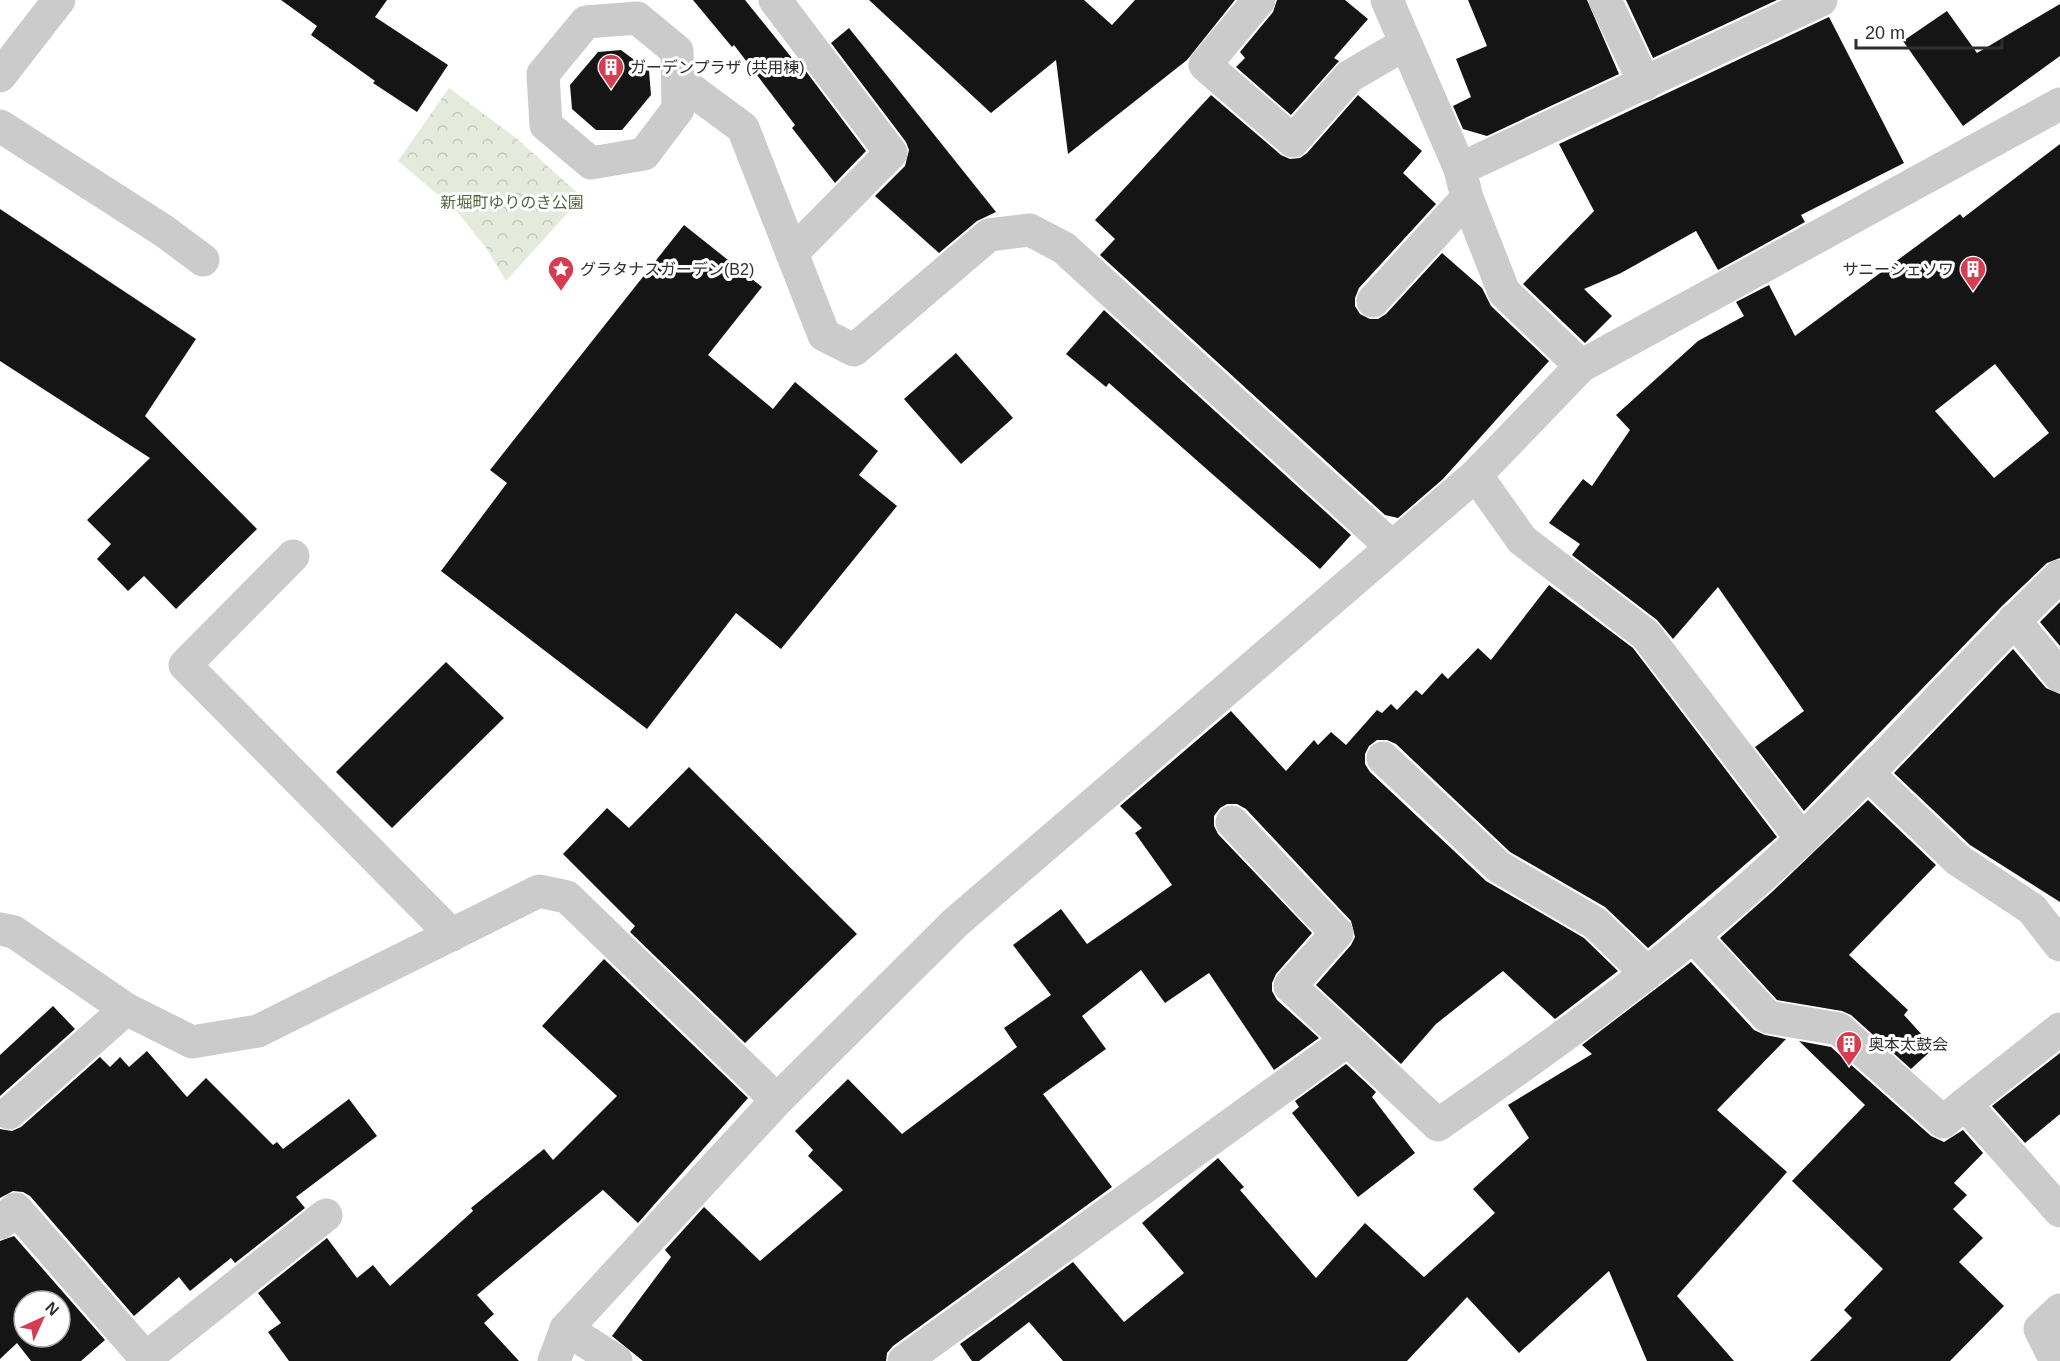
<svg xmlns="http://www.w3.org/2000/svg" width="2060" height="1361" font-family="Helvetica,'Noto Sans JP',sans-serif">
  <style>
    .park { fill: url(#park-crowns) }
    .building { fill: #151515; fill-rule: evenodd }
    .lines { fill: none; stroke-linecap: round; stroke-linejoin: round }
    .minor { stroke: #cbcbcb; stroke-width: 33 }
    .labels { text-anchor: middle; stroke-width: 6; stroke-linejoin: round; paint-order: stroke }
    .poi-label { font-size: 16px; fill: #2e2e2e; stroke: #fff; text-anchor: start }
    .park-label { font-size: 16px; fill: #53663e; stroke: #fff }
  </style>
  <defs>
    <pattern id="park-crowns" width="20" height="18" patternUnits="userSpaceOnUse" patternTransform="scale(1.5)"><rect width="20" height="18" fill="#e4eadc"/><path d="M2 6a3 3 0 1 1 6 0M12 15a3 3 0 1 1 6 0" fill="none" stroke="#c4c9bd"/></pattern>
  </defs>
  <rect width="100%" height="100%" fill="#fff"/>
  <polygon class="park" points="449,88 516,138 582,197 506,281 487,249 455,209 398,161"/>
  <g class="building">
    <polygon points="281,0 387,0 375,17 448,65 417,112 373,83 375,81 311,35 317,26"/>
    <polygon points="693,0 745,0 800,68 802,66 866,151 835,183 792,128 795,125 734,45 732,47"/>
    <polygon points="869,0 1084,0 1112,25 1135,0 1235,0 1187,60 1068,154 1056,60 991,113"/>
    <polygon points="1277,0 1345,0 1368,19 1334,58 1339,61 1291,115 1236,67 1245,58 1240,52 1273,12"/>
    <polygon points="1468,0 1587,0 1619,74 1487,136 1463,129 1453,106 1471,97 1456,59 1487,46"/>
    <polygon points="1626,0 1777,0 1653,58"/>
    <polygon points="2060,4 2060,56 1963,126 1903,41 1947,11 1977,53"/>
    <polygon points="1829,17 1904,163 1801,215 1805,222 1718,270 1696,231 1621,273 1584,289 1612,316 1585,343 1523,284 1594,211 1559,144"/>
    <polygon points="849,28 996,212 977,221 939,253 875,196 905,166 909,150 906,142 831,43"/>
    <polygon points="621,50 649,71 651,95 622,130 596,130 572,109 570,85 598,52"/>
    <polygon points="1211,95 1281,155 1290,159 1300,158 1307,153 1358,95 1422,151 1403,173 1436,204 1359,288 1355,298 1355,306 1360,314 1370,319 1378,319 1386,314 1442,253 1482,288 1491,306 1549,361 1443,479 1398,518 1385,515 1100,255 1115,239 1095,220"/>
    <path d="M2060 144V558L2047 563 2002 606 1804 811 1755 747 1804 711 1718 587 1673 639 1657 620 1572 555 1580 544 1549 523 1583 479 1592 486 1630 430 1616 415 1698 341 1744 316 1736 302 1769 285 1795 336 1960 214 1963 218ZM1995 364 2049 433 1994 478 1935 411Z"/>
    <polygon points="0,209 196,339 145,416 257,529 176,609 144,576 128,591 97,559 111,544 87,520 150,458 0,361"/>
    <polygon points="684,225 762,287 708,355 773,409 795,382 878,451 859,475 897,506 781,649 736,613 647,729 441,571 507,483 490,470"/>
    <polygon points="1104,310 1351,535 1320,569 1109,383 1106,387 1066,354"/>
    <polygon points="956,353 1013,418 961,464 904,399"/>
    <polygon points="1549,585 1633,648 1777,837 1659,939 1648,948 1605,907 1510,852 1396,744 1387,740 1377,740 1369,746 1365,754 1365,764 1370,772 1486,881 1584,938 1618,971 1555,1019 1503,971 1436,1024 1401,1064 1316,985 1351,945 1355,937 1351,921 1246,809 1237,804 1227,804 1220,808 1214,816 1214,826 1218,834 1312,933 1276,974 1272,983 1272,991 1277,1000 1319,1038 1274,1070 1209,973 1165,1003 1141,970 1082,1016 1106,1049 1043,1094 1112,1187 893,1346 887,1353 886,1361 643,1361 612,1336 671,1257 665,1250 704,1207 760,1261 843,1190 808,1156 813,1150 795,1131 848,1079 902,1134 1017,1047 1004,1028 1051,995 1013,945 1061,909 1087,944 1172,885 1135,833 1142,828 1120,806 1231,711 1286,771 1314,740 1318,745 1331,732 1346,745 1377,710 1382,713 1391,704 1397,710 1416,690 1422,695 1442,673 1448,679 1478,648 1491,660"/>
    <polygon points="2060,602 2060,646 2040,622"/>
    <polygon points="2013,649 2046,688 2060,694 2060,902 1970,845 1894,773"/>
    <polygon points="446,662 504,718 392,828 336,772"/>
    <polygon points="689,767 857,934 745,1043 630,932 635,926 563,854 607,808 629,828"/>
    <polygon points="1868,800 1936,865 1849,955 1908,1010 1904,1015 1934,1048 1911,1069 1851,1015 1842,1011 1777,1000 1720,938 1772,892"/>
    <polygon points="604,959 748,1098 638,1223 603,1190 477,1295 494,1314 484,1323 519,1361 289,1361 268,1332 281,1323 258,1293 327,1238 357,1278 373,1265 390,1286 473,1211 471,1208 544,1149 553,1160 617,1096 542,1026"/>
    <polygon points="1691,962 1754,1030 1765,1035 1786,1039 1717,1110 1787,1172 1677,1296 1734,1361 1647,1361 1609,1271 1519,1353 1467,1297 1407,1361 1063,1361 1029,1322 979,1361 972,1361 960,1344 1073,1262 1124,1322 1184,1273 1142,1223 1218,1158 1244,1187 1240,1190 1316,1278 1365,1223 1424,1277 1495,1213 1473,1189 1529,1138 1508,1105 1592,1054 1582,1045"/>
    <polygon points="53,1006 75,1029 0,1096 0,1055"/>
    <polygon points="1799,1041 1831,1047 1931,1136 1944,1142 1963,1130 1983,1153 1954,1183 1967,1195 1953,1209 1983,1238 1959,1262 2004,1306 1950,1361 1810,1361 1852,1318 1844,1310 1883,1269 1792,1181 1865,1105"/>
    <polygon points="147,1051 187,1097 206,1078 273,1145 277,1142 283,1149 349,1099 377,1136 296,1197 305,1208 235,1263 231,1258 190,1291 179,1277 134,1316 30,1196 23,1192 13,1191 0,1198 0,1129 12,1131 21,1127 100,1057 110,1067 120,1057 129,1067"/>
    <polygon points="2060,1053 2060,1114 2025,1143 1992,1106"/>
    <polygon points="1346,1064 1376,1092 1372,1097 1415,1153 1358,1197 1292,1113 1299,1107 1295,1101"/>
    <path d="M14 1236 105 1340 81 1361H31L17 1343 0 1359V1241ZM24 1301H60V1337H24Z"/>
  </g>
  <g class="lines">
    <g class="minor">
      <polyline points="775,0 891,153 792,253"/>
      <polyline points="1259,0 1205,65 1293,141 1350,76 1405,44"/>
      <polyline points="1387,0 1460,169 1467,198 1504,292 1581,366"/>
      <polyline points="1605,0 1645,84"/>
      <polygon points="637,18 677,51 678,109 644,154 591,163 546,125 543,74 586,22"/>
      <polyline points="0,76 59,0"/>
      <polyline points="678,80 743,128 824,335 854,350 989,235 1030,230 1064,248 1392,547"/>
      <polyline points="0,126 164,231 203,260"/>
      <polyline points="1460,169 1821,0"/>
      <polyline points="1373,301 1467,198"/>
      <polyline points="1476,475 1522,540 1646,635 1802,839"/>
      <polyline points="293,556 185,665 452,935"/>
      <polyline points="2014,620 2060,676"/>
      <polyline points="1383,758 1499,867 1595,923 1647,973"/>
      <polyline points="1867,773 1958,860 2032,909 2060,945"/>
      <polyline points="1232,822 1337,933 1290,986 1348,1040"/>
      <polyline points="0,929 14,932 126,1009 192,1042 258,1031 539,891 567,897 777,1100"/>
      <polyline points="1694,937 1768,1017 1839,1029 1943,1122 1965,1104 2060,1211"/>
      <polyline points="1965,1104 2060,1029"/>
      <polyline points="9,1113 126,1009"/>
      <polyline points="0,1223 16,1209 148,1361"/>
      <polyline points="566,1329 616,1361"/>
      <polyline points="146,1358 326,1215"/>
      <polyline points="554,1361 566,1329 777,1100 955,923 1476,475 1581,366 2060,104"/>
      <path d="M904 1361 1348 1040 1438 1125C1565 1037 1690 947 1802 839 1891 754 1971 661 2060 576"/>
      <polyline points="2056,1361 2040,1329 2060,1310"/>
    </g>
  </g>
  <defs>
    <g id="building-pin" transform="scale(1.35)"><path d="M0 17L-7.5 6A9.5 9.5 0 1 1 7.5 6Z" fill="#d73d50" stroke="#fff"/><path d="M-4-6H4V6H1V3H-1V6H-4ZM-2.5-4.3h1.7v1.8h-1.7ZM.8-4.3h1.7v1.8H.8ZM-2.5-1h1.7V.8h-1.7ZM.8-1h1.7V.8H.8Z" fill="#fff"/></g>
    <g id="sight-pin" transform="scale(1.35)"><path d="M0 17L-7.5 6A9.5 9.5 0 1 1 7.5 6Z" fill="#d73d50" stroke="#fff"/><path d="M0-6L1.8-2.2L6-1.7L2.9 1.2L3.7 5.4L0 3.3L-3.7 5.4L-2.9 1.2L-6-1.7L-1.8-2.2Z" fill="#fff"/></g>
  </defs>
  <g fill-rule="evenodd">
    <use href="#building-pin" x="611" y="67"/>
    <use href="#sight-pin" x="561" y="269"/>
    <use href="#building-pin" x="1973" y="269"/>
    <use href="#building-pin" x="1849" y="1044"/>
  </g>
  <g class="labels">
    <g class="poi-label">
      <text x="630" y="73">ガーデンプラザ (共用棟)</text>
      <text x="580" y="275">グラタナスガーデン(B2)</text>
      <text x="1954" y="275" text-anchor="end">サニーシェソワ</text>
      <text x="1868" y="1050">奥本太鼓会</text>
    </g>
    <g class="park-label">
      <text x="512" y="208">新堀町ゆりのき公園</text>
    </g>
  </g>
  <g transform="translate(42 1319) rotate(45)"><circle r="28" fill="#ffffff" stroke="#ababab" stroke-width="1.5"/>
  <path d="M0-4.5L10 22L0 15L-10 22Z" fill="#d73d50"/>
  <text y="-9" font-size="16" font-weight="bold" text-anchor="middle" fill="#2e2e2e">N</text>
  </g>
  <path d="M1856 39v9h146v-9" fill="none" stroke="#2e2e2e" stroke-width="3"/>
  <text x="1865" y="39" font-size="18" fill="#2e2e2e" stroke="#ffffff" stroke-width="4.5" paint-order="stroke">20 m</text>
</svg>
